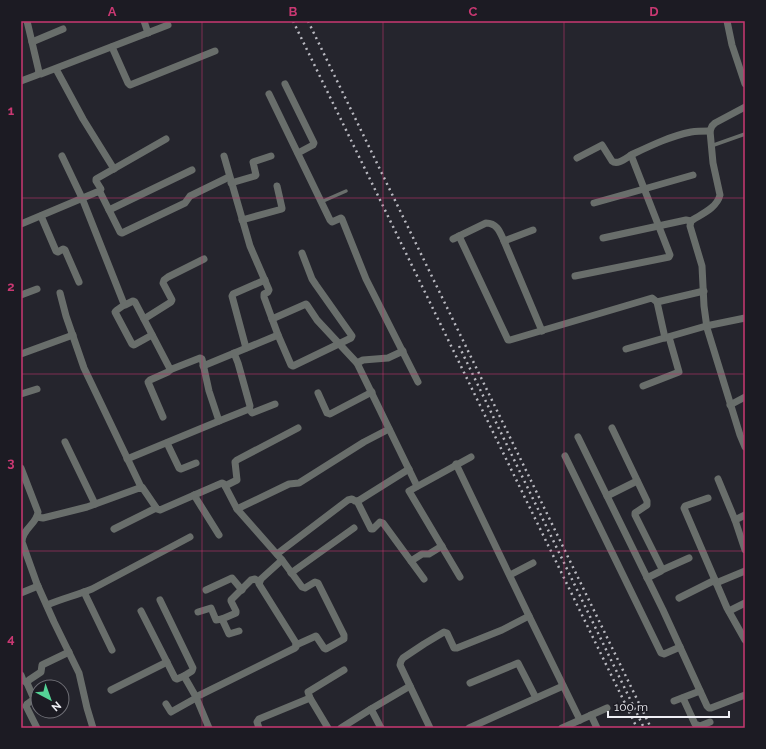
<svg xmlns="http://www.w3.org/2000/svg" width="766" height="749" font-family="Raleway,sans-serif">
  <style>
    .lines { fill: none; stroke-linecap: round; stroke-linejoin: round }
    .service { stroke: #696e6b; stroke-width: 3.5 }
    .minor { stroke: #696e6b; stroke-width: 7 }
    .rail { stroke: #b9b9c0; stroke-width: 2.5; stroke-dasharray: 2 4; stroke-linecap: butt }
    .grid { fill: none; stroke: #c93872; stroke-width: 1; stroke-opacity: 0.55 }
    .neatline { fill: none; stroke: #c93872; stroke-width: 1.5 }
    .grid-label { font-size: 13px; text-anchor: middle; font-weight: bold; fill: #c93872 }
  </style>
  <rect width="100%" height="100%" fill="#25252d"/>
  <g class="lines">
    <g class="service">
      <polyline points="711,146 745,134"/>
      <polyline points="321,202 346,191"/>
    </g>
    <g class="minor">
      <polyline points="144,21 148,33"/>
      <polyline points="727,21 732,45 745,84"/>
      <polyline points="32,42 63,29"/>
      <polyline points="112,47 128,83 130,85 215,51"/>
      <polyline points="56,69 83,119 114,169"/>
      <polyline points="38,74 41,74 168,25"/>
      <polyline points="21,81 37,75 39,72 27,21"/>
      <polyline points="285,84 314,143 313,145 298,153"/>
      <polyline points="269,94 330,220 332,222 341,218 342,219 366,279 418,382"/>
      <path d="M745 107 715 123 712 126 710 131 713 163 720 195C717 207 704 213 694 219L691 221 690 226 702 266 704 306 707 328 740 435 745 447"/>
      <polyline points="62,156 82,198 124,304 125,305 133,301 135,302 170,369 172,369 200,358 202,359 209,391 219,421"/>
      <polyline points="224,156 250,246 269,290 268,292 264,294 264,297 278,335 291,365 293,366 351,338 352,336 316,285 312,279 302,253"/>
      <path d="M577 158 602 145 612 161C618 166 627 157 633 154 652 145 671 136 691 132 697 131 704 131 710 131"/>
      <polyline points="231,183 255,176 256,175 253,162 271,156"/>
      <polyline points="99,192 101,189 96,181 96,179 166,139"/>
      <polyline points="594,203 644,189 693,175"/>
      <polyline points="109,210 192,170"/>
      <polyline points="41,216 56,251 58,252 63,249 65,250 79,282"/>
      <polyline points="242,220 282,209 282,208 277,186"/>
      <polyline points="21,224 97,192 99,192 101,194 120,232 122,233 185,203 190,196 229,177"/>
      <polyline points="459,236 508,340 510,340 652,298 657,302 665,338"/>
      <polyline points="603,238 686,220 691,221"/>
      <path d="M453 239 486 223C497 223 500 232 504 241L542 331"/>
      <polyline points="504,241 533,230"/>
      <polyline points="575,276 669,257 670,255 631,155"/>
      <polyline points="60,293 66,316 84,368 141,487"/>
      <polyline points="21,295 37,289"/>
      <polyline points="657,302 704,291"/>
      <polyline points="124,305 117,310 115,312 132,344 134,345 152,335"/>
      <polyline points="144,319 171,302 172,300 163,283 164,280 168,277 204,259"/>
      <polyline points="272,319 306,304 307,305 317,320 357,363 417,486"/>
      <polyline points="246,348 232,296 233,294 265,280"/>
      <polyline points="626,349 706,326 745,318"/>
      <polyline points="21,354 73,335"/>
      <polyline points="357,363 363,360 388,358 403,351"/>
      <polyline points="203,366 278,335"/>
      <polyline points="643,386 679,372 669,337"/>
      <polyline points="318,393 327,413 330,414 372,392"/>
      <polyline points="21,394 37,389"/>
      <polyline points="730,405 745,397"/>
      <polyline points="249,409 252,413 275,404"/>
      <polyline points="163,417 148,382 150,380 168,372 171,369"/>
      <polyline points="612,428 647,501 647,505 635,513 635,515 662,569 661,571 647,578"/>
      <polyline points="578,437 663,610 707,706 709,708 711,708 745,695"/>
      <polyline points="65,442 95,504"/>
      <polyline points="167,443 179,468 181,469 196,463"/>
      <polyline points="565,456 661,653 664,654 680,647"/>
      <polyline points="127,459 219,421 249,409 250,406 238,363 234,353"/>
      <polyline points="456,464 529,616 580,720"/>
      <path d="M21 468 38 512C37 524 22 529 22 542L37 584 54 622 79 673 87 708 93 728"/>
      <polyline points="718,479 735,520 745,550"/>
      <polyline points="225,486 237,480 235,462 237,460 298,428"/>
      <polyline points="194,495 219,535"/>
      <polyline points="607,496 637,481"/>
      <polyline points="708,498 685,506 684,508 727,608 745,640"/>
      <polyline points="357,501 371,529 373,529 380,522 383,523 424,579"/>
      <polyline points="237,509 289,484 299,483 364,442 389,429"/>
      <polyline points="37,517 43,518 87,507 142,487 157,509 160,510 222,483 224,484 237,509 282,560 302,587 305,588 315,582 318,583 344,635 344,639 326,649 324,648 316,636 296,645"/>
      <polyline points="735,520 745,515"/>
      <polyline points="114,529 156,508"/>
      <polyline points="277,554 348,500 352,499 355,501 358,501 409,469"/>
      <polyline points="411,561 422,554 429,554 442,546"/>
      <polyline points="662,570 689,558"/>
      <polyline points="291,573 354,528"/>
      <polyline points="510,575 533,563"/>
      <polyline points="460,577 409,491 471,457"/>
      <polyline points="716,583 745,571"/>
      <polyline points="206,590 232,578 242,590"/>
      <polyline points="84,592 112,650"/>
      <polyline points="21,593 38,586"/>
      <polyline points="679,598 715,580"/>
      <polyline points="160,600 193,668 192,671 184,676 196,697"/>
      <path d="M47 605C61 599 77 595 92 589L190 537"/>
      <polyline points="141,611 175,678 177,679 184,676"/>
      <polyline points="729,611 745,603"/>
      <polyline points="198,612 211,608 216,620 222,619"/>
      <polyline points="239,631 229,634 222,619 236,613 236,611 231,601 231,600 251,580 255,579 259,582"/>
      <polyline points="21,675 23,680 27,683"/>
      <polyline points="470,683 518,663 536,698"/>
      <polyline points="111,690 167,662"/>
      <polyline points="683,698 695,724 700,726 710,722"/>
      <polyline points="674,701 700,691"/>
      <polyline points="166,704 171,712 196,698"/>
      <polyline points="371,709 381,728"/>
      <polyline points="591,715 597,728"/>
      <polyline points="37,728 26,706 27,704 34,699 27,683 29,680 41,672 42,665 44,664 69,652"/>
      <polyline points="209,728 196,697 295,648 296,647 296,643 259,584 261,579 282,560"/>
      <polyline points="259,728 257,722 259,719 310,698"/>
      <polyline points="328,728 310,698 308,692 344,670"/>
      <polyline points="341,728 371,709 410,686"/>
      <polyline points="430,728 400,665 401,661 403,658 424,644 444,632 447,633 454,648 457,648 502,630 529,616"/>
      <polyline points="469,728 563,686"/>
      <polyline points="562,728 607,708"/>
    </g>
    <g class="rail">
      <polyline points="293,21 637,728"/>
      <polyline points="308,21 651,728"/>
      <polyline points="459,346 644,728"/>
    </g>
  </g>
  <path class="grid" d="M202 21V728M383 21V728M564 21V728M21 198H745M21 374H745M21 551H745"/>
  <rect width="766" height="749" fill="none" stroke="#1c1b23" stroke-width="44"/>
  <g transform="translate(50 699) rotate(139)"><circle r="19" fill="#1c1b23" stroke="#707077"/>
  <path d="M0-3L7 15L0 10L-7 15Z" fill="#54d396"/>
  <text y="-6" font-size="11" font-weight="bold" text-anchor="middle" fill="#efeff5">N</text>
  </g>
  <path d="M608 711v6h121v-6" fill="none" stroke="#efeff5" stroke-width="2"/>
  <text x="614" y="711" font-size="12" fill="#efeff5" stroke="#1c1b23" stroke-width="3" paint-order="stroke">100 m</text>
  <rect x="22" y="22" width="722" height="705" class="neatline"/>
  <g class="grid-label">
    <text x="112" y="16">A</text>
    <text x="293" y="16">B</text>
    <text x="473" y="16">C</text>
    <text x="654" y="16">D</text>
    <text x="11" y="115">1</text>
    <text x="11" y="291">2</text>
    <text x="11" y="467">3</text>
    <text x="11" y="643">4</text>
  </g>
</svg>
